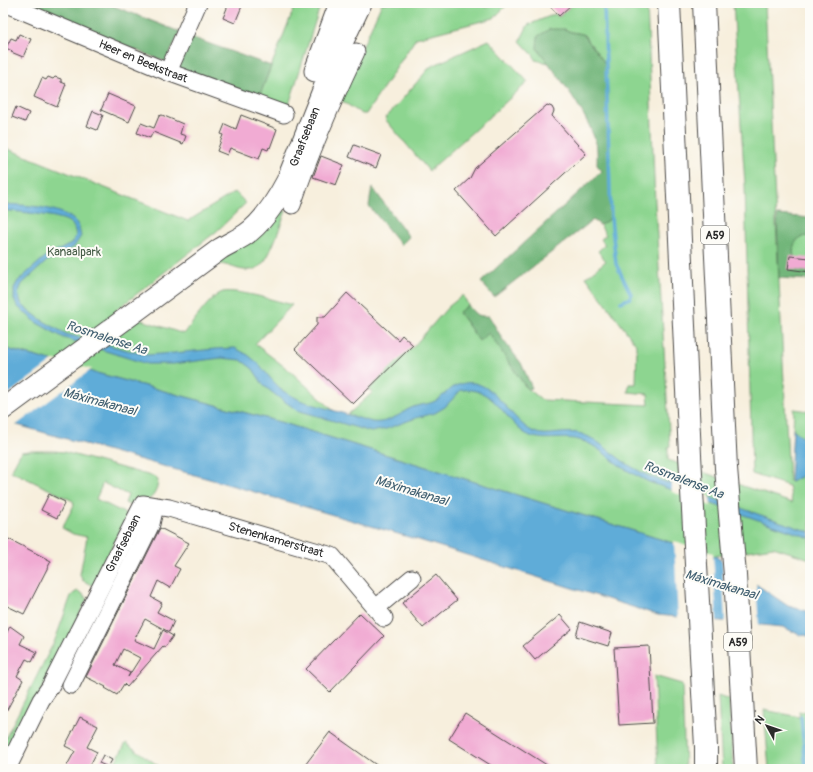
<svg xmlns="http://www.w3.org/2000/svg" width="813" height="772" font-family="Pangolin,sans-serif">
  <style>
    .green { fill: #8dd590; stroke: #5c805e }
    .forest { fill: #72b67a; stroke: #4e7052 }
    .water { fill: #5facd8; stroke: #456c82 }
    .pier { fill: #f7efdd }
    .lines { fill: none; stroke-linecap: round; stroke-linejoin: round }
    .stream { stroke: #5facd8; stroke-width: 3.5 }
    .building { fill: #f1abd3; fill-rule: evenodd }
    .minor-casing { stroke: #4a4846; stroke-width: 19 }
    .major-casing { stroke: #4a4846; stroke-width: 23 }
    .highway-casing { stroke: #4a4846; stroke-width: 24 }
    .minor { stroke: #fff; stroke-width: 17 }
    .major { stroke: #fff; stroke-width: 21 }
    .highway { stroke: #fff; stroke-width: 22 }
    .labels { text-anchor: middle; stroke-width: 4; stroke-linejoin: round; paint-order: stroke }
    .shield { fill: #fdfcf7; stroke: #6a6a68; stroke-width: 1 }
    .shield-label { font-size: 11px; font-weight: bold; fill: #2b2b2b }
    .street-label { font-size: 12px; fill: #2b2b2b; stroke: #fdfcf7 }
    .park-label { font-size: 12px; fill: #485e49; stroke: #fdfcf7 }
    .water-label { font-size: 13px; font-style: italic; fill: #405f70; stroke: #fdfcf7 }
  </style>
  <rect width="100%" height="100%" fill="#fdfcf7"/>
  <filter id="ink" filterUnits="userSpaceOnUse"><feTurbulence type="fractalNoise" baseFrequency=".025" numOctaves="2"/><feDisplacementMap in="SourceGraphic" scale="8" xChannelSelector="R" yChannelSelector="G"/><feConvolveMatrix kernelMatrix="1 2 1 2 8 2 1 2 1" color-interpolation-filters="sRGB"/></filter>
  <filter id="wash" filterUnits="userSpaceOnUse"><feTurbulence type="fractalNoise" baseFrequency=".012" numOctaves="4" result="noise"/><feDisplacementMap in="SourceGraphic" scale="16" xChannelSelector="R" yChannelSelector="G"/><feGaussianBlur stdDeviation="0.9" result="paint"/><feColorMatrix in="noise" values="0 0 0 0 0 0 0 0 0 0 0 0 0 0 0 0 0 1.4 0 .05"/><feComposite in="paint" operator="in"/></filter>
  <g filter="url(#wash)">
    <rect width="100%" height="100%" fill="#f7efdd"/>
    <g class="green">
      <polygon points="296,3 321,3 288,108 258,100"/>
      <polygon points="382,3 481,3 486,8 490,3 509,3 494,18 416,38 366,114 362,114 339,99"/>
      <path d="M574 3H647L655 203 670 446 668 447V460L792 503 789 486 752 474 745 185 733 3H765L789 481 791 482 810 471V559L773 547 715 556 280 422 3 348V147L188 221 235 192 246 203 217 231 115 311 184 334C192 324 211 295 223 292 236 289 278 301 292 305L255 344 290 371 343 419 373 392 368 390 414 346 448 307 463 295 468 305 459 313 479 340 489 333 525 386 542 400 649 405 648 394 628 392 629 384H636L637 346 586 277 606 261 598 251 605 245 601 239 606 235 600 225 611 218 607 66 583 34 571 32 564 29 537 48 549 63 535 60 534 56 520 41 528 25 555 14 559 17Z"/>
      <polygon points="489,40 528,82 429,171 385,119 430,67"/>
      <path d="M280 210 286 211C281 223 271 256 262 264 259 268 253 270 248 270 238 271 229 264 218 264L216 261Z"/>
      <path d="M805 236H810V262L794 257C792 247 795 238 805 236Z"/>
      <polygon points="794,409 810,411 810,444 793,429"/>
      <path d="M29 451H54L64 452 155 477 158 480C157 498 148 500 135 508L125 503 128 495 103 483 96 499 128 515 93 586 82 580 80 574 87 537 73 534 62 528 74 505 73 501 11 471 21 452Z"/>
      <polygon points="78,591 83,594 87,599 3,768 3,743 55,640 71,596 74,593"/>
      <polygon points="654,676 682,684 685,769 658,769"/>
      <polygon points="718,696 729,700 733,769 722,769"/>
      <polygon points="764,710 800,717 799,712 810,711 810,769 769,769"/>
      <polygon points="126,743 163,769 111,769"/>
    </g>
    <g class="forest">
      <polygon points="17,3 106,3 180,32 166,62"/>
      <path d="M550 29H564L571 32 583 34 607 66 611 218 600 225 593 220 494 297 481 282 602 171 597 165C597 156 598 146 594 137 582 105 558 76 537 48L538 36Z"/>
      <polygon points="188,36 271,66 258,100 176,68"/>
      <polygon points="372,187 409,237 401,245 369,206"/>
      <path d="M777 215 810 218V236C797 235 791 245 794 257L810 262V280L779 278Z"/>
      <path d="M468 305C474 314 478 317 489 316L503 340 521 363 532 388 529 389 525 386 489 333 479 341 459 312Z"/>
    </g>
    <g class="water">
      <path d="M3 204C22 205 70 206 79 227 80 230 80 234 81 236L74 247 47 261 22 284 18 294 22 305 40 319 66 334 146 355 174 353 215 349 235 348 248 355 259 364 271 379 283 391 302 401 372 422C380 423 388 421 395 417 401 415 405 410 411 408 419 404 429 405 437 400 447 393 452 385 465 383 494 378 510 421 534 432 546 438 567 429 582 434 599 440 612 454 627 464 635 469 643 473 651 477L810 532V538L649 482C641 478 633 474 625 469 610 460 597 444 579 440 561 435 539 444 523 432 501 415 494 387 461 390L445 407 435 413 416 418 386 429 371 432 297 410 278 397 264 386 253 369 241 360 221 358 173 364H147L64 338 37 323 18 307 14 300V288L18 281 45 257 71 244 76 236C75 230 74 225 69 222 59 215 17 212 3 210Z"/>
      <polygon points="3,348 280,422 715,556 788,606 810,612 810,637 803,634 802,636 783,627 658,615 419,540 234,486 3,421"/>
      <polygon points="793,429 810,444 810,471 791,482 790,481"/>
    </g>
    <g class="pier">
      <polygon points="54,360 92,369 15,426 3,423 3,398"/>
      <polygon points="671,482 710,496 711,506 672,492"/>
      <polygon points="674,541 713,553 717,623 678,619"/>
      <polygon points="722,558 756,582 759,627 725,624"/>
    </g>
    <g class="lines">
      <g class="stream">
        <polyline points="604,3 611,218 616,264 631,294 630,298 621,302"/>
        <polyline points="801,717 806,769"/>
      </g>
    </g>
    <g id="blocks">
      <g class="building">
        <polygon points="229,3 234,3 242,6 235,23 223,18"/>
        <polygon points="547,3 573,3 559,16"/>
        <polygon points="19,34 31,39 23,57 11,52 12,51 6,48 11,38 16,40"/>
        <polygon points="48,77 53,79 55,77 61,79 61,82 66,84 57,107 34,97 42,78 46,80"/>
        <polygon points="108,94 136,106 129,122 101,110"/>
        <polygon points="547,105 552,107 554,111 552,116 586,154 496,236 456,191 470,178 475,168"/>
        <polygon points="16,107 29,113 25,122 12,117"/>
        <polygon points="93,111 103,115 97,130 87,126"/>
        <polygon points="162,115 183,124 180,134 186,136 183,144 153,132 150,138 137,133 141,123 154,128 159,116"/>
        <polygon points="241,115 277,129 270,148 269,147 268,150 263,148 259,159 230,148 227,155 217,151 223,135 221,134 225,124 236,129"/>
        <polygon points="354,145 381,155 376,168 349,157"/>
        <polygon points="321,156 344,165 336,185 313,177"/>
        <polygon points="790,256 810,258 810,272 788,269"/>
        <polygon points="347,293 398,340 402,335 413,345 353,404 295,349 317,325 317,317 325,317"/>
        <polygon points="49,494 65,502 57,518 41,510"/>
        <path d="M160 528 189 543 174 566 180 569 170 588 158 581 151 597 162 603 157 612 174 621 169 632 145 619 134 640 154 649 163 630 173 636 165 647 163 646 127 687 124 684 117 695 105 688 106 687 86 677ZM123 649 140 658 128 677 130 673 115 665Z"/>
        <polygon points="3,536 51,561 24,614 3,604"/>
        <polygon points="436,575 457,600 423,628 402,603"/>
        <polygon points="360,613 384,636 330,692 306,669"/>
        <polygon points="560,615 572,629 535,660 523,646"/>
        <polygon points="580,622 612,633 608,646 576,636"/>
        <polygon points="10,626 24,636 20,644 37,652 32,662 26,659 17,676 23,680 3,717 3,682 8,672 3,670 3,641"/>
        <polygon points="649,646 653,723 619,725 614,648"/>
        <polygon points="465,713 553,769 497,769 449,739"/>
        <polygon points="80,717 98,726 87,747 97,752 88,769 65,769 75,751 65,746"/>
        <polygon points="330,732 382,769 302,769"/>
        <polygon points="103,755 112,760 108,767 99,763"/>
      </g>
    </g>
  </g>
  <g filter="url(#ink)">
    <use href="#blocks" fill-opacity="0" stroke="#4a4846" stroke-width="1"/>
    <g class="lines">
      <g class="minor-casing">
        <g id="minor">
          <path id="s1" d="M4 3 168 72 284 114"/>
          <polyline points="168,72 198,3"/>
          <path d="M292 205C310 152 332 102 356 52"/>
          <polyline points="376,608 412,578"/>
          <polyline points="71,685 151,524 155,506"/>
          <path id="s2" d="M7 769 41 700 50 687 143 504 169 508 332 556 384 618"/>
        </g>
      </g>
      <g class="major-casing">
        <g id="major">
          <polyline points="315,71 340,3"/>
          <path id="s3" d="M3 409 220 249C228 244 237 240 245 235 263 223 277 200 287 181L341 45 361 3"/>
        </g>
      </g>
      <g class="highway-casing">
        <g id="highway">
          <polyline points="669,3 690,455 706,747 706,769"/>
          <polyline points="704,3 726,468 735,575 746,769"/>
        </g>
      </g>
      <use href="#minor" class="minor"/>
      <use href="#major" class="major"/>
      <use href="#highway" class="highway"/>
    </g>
  </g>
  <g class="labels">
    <g class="shield">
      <rect x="701" y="226" width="28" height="18" rx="3"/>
      <rect x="724" y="633" width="28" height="18" rx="3"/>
    </g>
    <g class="shield-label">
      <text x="715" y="239">A59</text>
      <text x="738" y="646">A59</text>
    </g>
    <g class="street-label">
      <text dy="4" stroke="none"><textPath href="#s1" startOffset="151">Heer en Beekstraat</textPath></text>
      <text dy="4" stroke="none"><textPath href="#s3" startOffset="415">Graafsebaan</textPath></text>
      <text dy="4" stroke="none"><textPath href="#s2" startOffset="436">Stenenkamerstraat</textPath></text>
      <text dy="4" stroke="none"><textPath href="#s2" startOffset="254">Graafsebaan</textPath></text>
    </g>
    <g class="park-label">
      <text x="74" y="256">Kanaalpark</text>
    </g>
    <g class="water-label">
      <text transform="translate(107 337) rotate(18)" y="5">Rosmalense Aa</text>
      <text transform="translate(100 401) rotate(15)" y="5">Máximakanaal</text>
      <text transform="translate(684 479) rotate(21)" y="5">Rosmalense Aa</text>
      <text transform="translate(412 490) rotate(17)" y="5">Máximakanaal</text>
      <text transform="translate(722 584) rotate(17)" y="5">Máximakanaal</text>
    </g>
  </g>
  <rect width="813" height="772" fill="none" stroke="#fdfcf7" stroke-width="16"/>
  <g transform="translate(767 726) rotate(310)" stroke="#fdfcf7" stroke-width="3" paint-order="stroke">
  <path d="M0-3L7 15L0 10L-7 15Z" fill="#2b2b2b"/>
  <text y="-6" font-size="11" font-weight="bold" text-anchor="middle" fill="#2b2b2b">N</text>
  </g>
</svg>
